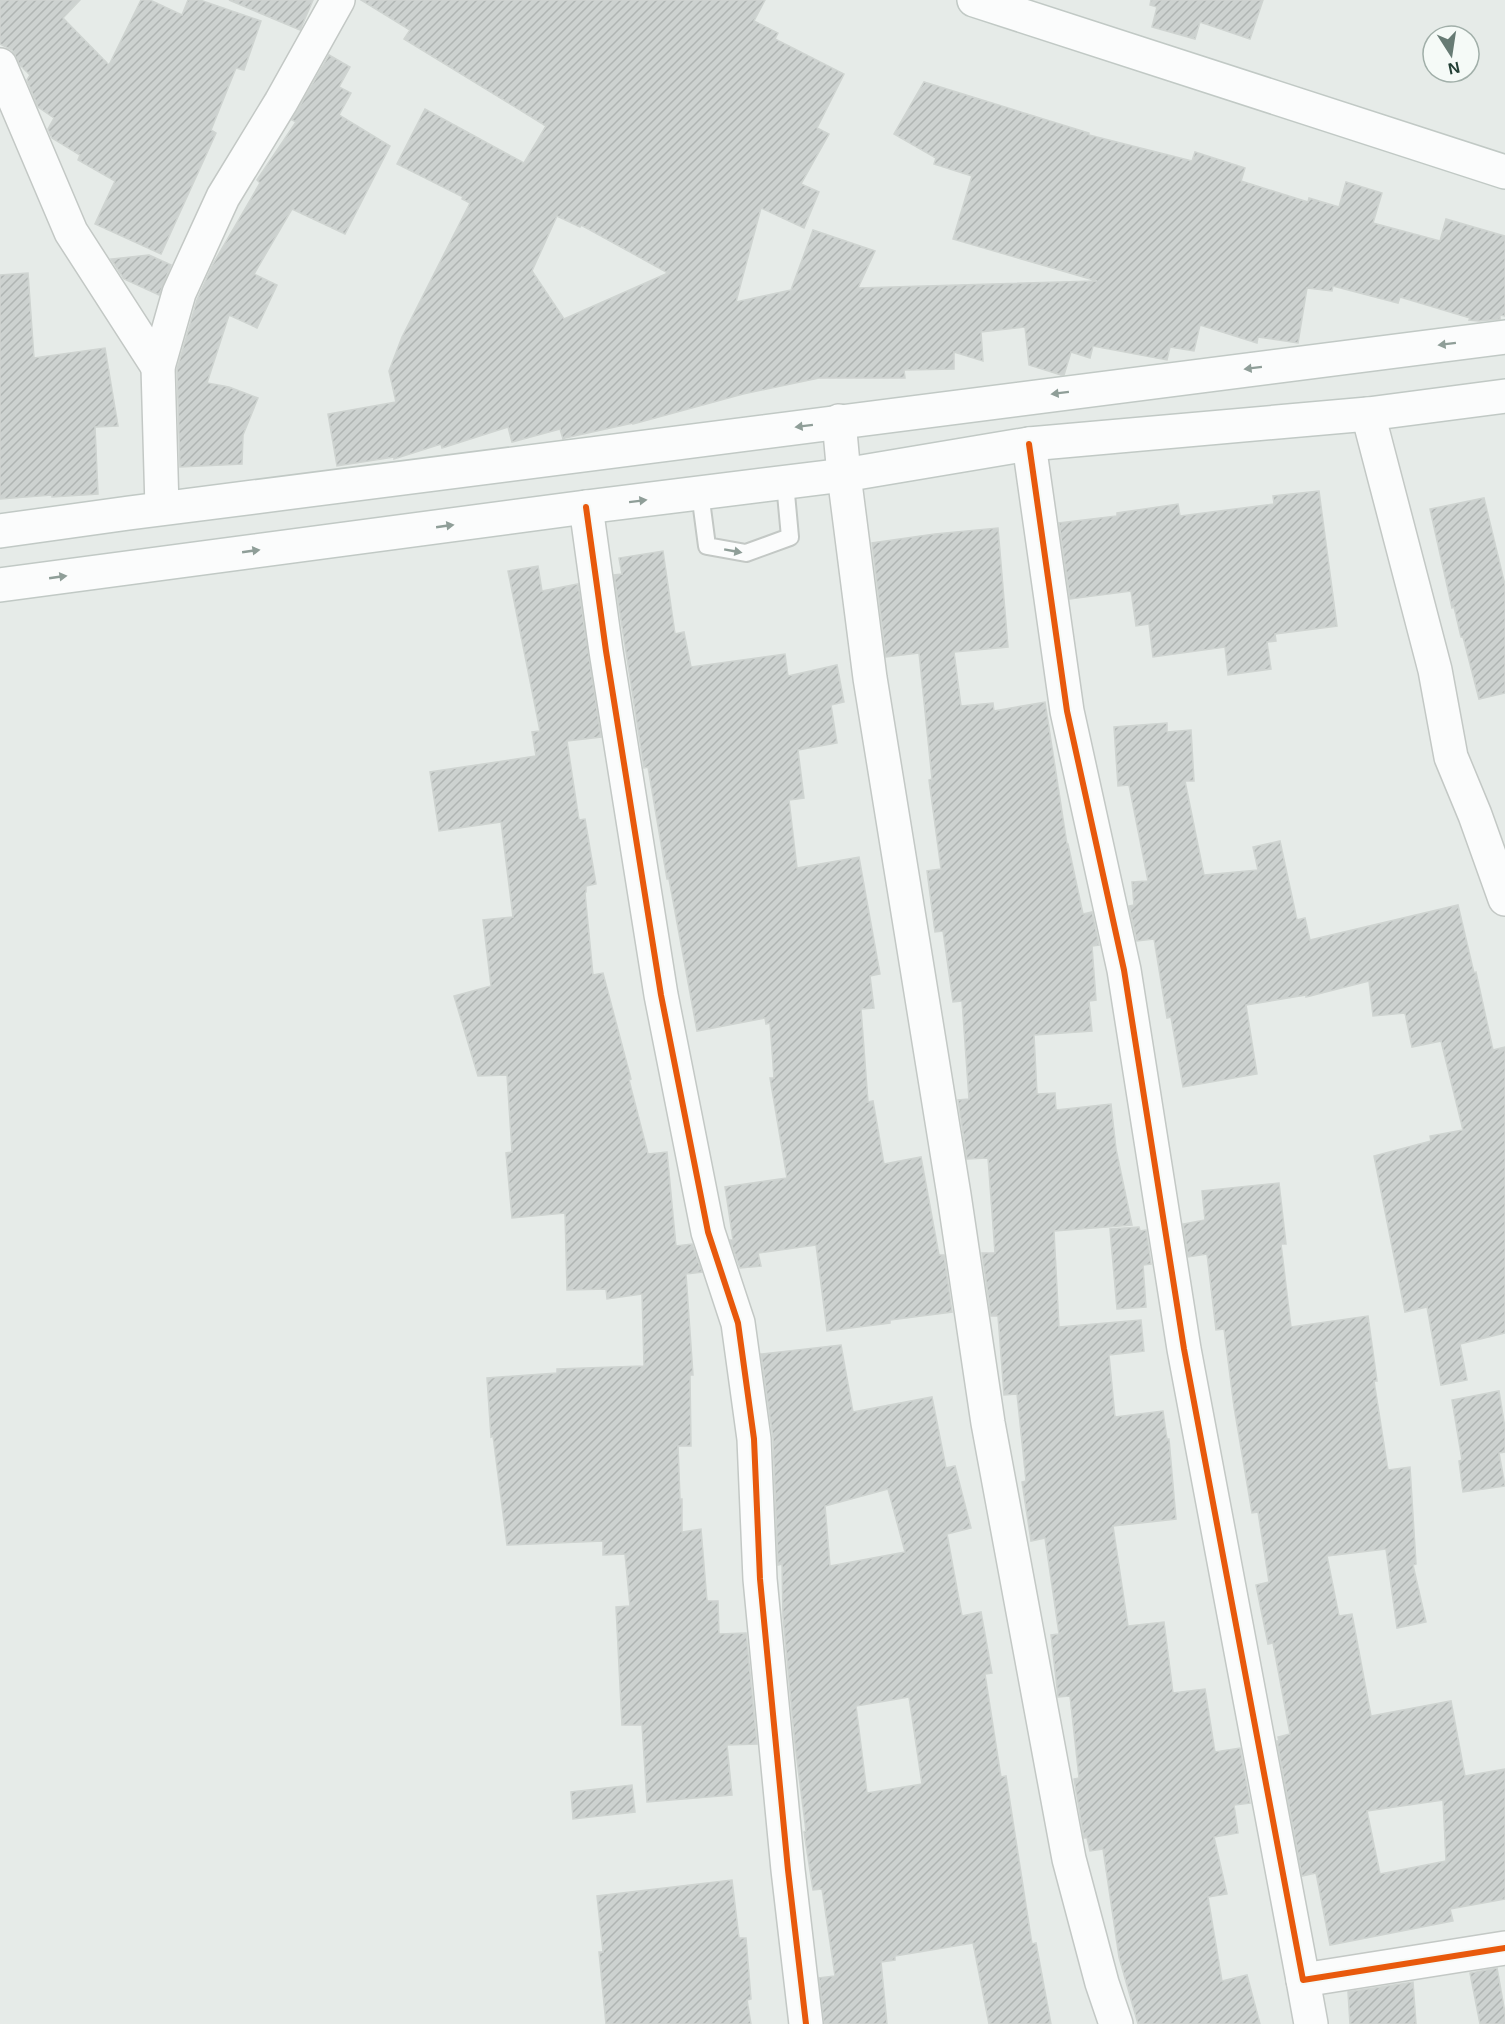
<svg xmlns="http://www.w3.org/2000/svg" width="1505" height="2024" font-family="Arial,sans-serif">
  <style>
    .building { fill: url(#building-hatch); stroke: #cfd4d1; stroke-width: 1.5; fill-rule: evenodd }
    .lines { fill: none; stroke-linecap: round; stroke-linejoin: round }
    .service-casing { stroke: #c3c8c5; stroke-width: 20 }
    .minor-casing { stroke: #c3c8c5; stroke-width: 36 }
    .secondary-casing { stroke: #c1c9c5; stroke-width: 36 }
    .service { stroke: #fbfcfc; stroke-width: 16 }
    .minor { stroke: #fbfcfc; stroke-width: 33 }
    .secondary { stroke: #fbfcfc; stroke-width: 33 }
    .cycleway-casing { stroke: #f5faf7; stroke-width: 10 }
    .cycleway { stroke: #e8590c; stroke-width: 6 }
    .oneway { fill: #8f9e98 }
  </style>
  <defs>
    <pattern id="building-hatch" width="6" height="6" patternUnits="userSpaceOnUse" patternTransform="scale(1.5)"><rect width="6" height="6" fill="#cdd2d0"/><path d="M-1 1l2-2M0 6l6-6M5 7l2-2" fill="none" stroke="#b0b5b3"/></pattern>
  </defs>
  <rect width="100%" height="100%" fill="#e6ebe8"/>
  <g class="building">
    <polygon points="0,0 80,0 63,18 109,65 141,0 150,0 182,15 188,0 200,0 261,21 244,70 236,68 211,130 216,133 161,254 95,224 115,181 78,160 80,155 52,138 48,129 54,118 38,107 27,80 30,75 20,65 12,50 0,44"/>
    <polygon points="229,0 313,0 300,30"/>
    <path d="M361 0H765L754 21 778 33 775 39 844 74 817 128 829 134 801 184 819 192 804 228 761 208 736 302 791 290 813 230 875 251 858 288 1097 281 953 239 972 176 934 164 936 158 894 134 924 82 1089 133V135L1192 161 1195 152 1245 168 1241 181 1308 202 1309 198 1339 207 1346 182 1382 193 1373 223 1440 241 1446 219 1505 236V316L1500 315V319L1479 321 1469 320 1470 318 1400 297 1398 303 1333 286 1332 291 1307 288 1298 343 1258 337 1257 343 1200 325 1194 351 1170 347 1167 360 1093 346 1090 358 1071 352 1064 375H1061L1029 365 1025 327 981 332 983 361 954 352V369L904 370 905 378H819L743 394 633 424V423L565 438 563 439 560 429 512 442 508 427 442 448 441 444 394 459V457L337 466 328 414 396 402 389 371 402 337 470 203 462 199 463 197 397 164 425 109 524 163 546 126 404 39 410 30ZM557 216 580 227 581 225 668 273 564 319 532 271Z"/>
    <polygon points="1151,0 1263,0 1250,39 1200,22 1195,39 1152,27 1157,7 1150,5"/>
    <polygon points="329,55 350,67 339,87 351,93 339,115 390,146 345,234 292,209 254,274 277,285 257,328 229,315 207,383 229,387 258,398 243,435 242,464 180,467 177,369 197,300 213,264 260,183 257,180 296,122 292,120"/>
    <polygon points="149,255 171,265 159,295 124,279 111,259"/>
    <polygon points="28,273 34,358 105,348 118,426 95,427 98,494 52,497 52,495 0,499 0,275"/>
    <polygon points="1319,491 1337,626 1275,634 1276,641 1267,642 1271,669 1228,675 1225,647 1153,657 1149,624 1136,626 1131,591 1070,599 1059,523 1117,516 1117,513 1178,504 1180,516 1274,504 1273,496"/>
    <polygon points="1484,498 1505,585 1505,693 1479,699 1463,637 1461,637 1454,607 1452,608 1430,509"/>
    <polygon points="998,528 1008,647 954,652 961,706 993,703 994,711 1045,702 1067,844 1068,844 1083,914 1092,912 1099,945 1092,946 1096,1000 1089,1001 1092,1031 1034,1035 1037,1094 1055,1093 1056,1110 1111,1104 1116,1149 1132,1225 1054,1231 1059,1327 1141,1320 1144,1351 1109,1355 1115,1417 1163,1411 1167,1439 1169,1439 1176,1519 1113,1526 1128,1626 1164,1622 1173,1693 1205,1689 1215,1752 1240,1748 1250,1803 1234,1805 1238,1833 1214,1837 1227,1894 1208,1897 1222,1981 1247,1975 1260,2024 1138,2024 1119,1957 1103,1849 1090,1851 1087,1838 1084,1838 1074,1779 1079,1778 1070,1696 1058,1697 1051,1635 1059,1634 1045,1538 1031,1541 1022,1482 1026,1481 1017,1394 1004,1395 998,1316 991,1316 982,1253 995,1253 988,1158 967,1159 958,1100 969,1099 962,1001 953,1002 943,931 935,932 927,871 941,869 929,780 932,779 919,653 886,657 872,543 935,534"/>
    <polygon points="663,551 675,634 684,632 691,667 785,654 788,676 837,665 844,702 831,705 837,743 798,750 804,798 789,800 797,868 859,857 880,974 870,976 874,1008 861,1009 868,1102 873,1101 884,1164 921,1157 939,1255 944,1255 952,1312 890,1320 890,1323 827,1331 816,1245 758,1253 761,1266 740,1268 730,1240 733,1240 725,1187 787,1178 770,1078 774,1078 770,1023 766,1024 765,1018 697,1031 669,879 667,879 648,767 644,768 614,575 622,574 619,558"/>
    <polygon points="538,566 542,591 578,584 601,737 567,741 579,820 585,819 596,884 586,886 586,892 585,893 593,975 603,973 631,1079 629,1080 648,1154 667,1152 676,1246 692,1244 702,1272 686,1274 693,1375 690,1375 691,1446 678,1446 680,1499 682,1499 682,1532 701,1529 707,1601 718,1601 719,1634 746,1633 757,1744 727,1745 732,1795 647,1802 642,1725 622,1725 616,1607 630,1606 625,1554 603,1555 603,1541 507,1545 493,1436 491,1437 487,1378 557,1373 557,1369 644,1366 642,1294 607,1299 606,1289 567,1290 565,1213 512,1218 506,1153 512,1152 507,1075 478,1076 454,996 491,986 483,920 513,917 501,822 439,831 430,772 536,756 532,732 540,731 508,571"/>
    <polygon points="1167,723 1167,732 1191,730 1194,781 1185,781 1204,875 1258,870 1253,847 1280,841 1297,920 1305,918 1310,940 1458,905 1474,973 1476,972 1493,1050 1505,1047 1505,1333 1460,1344 1467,1380 1441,1385 1427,1307 1405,1312 1374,1156 1431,1141 1430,1136 1463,1130 1441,1041 1412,1047 1405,1013 1373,1016 1369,981 1306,997 1306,995 1246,1005 1257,1074 1183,1087 1171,1017 1167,1018 1154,939 1137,941 1129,906 1134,905 1132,882 1148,881 1129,785 1118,786 1114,727"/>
    <path d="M1279 1183 1286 1244H1281L1291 1327 1368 1316 1377 1381H1374L1388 1470 1410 1467 1416 1564 1413 1565 1426 1622 1397 1628 1386 1549 1327 1556 1339 1616 1352 1614 1371 1716 1451 1701 1465 1776 1505 1769V1899L1450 1909 1453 1921 1330 1945 1316 1873 1302 1876 1277 1741H1279L1278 1737 1290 1734 1273 1643 1268 1644 1256 1585 1269 1582 1258 1512 1252 1513 1234 1407 1224 1329 1216 1330 1207 1254 1188 1257 1183 1224 1205 1220 1202 1191ZM1443 1800 1446 1861 1380 1874 1367 1811Z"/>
    <polygon points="1139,1227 1140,1231 1146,1230 1151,1264 1143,1265 1146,1307 1117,1309 1110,1229"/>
    <path d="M841 1345 853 1412 932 1397 946 1468 955 1466 971 1528 947 1534 962 1616 981 1612 992 1673 985 1674 1001 1777 1006 1776 1032 1944 1036 1943 1051 2024H989L973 1943 895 1956V1960L881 1962 887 2024H824L819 1978 835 1976 822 1889 813 1890 804 1832 806 1831 795 1745 783 1617 782 1564 778 1565 773 1438 761 1354ZM888 1489 905 1552 830 1566 825 1506ZM909 1697 922 1784 867 1793 856 1706Z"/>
    <polygon points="1499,1391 1505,1428 1505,1452 1499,1453 1505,1486 1463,1492 1459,1461 1462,1460 1452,1400"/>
    <polygon points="632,1785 635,1812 573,1819 571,1792"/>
    <polygon points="732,1880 739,1938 746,1938 751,1999 747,2000 751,2024 606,2024 599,1952 603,1952 597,1896"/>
    <polygon points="1497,1968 1505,2013 1505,2024 1480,2024 1470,1973"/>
    <polygon points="1413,1982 1416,2024 1350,2024 1348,1992"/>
  </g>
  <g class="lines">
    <g class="service-casing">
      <polyline id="service" points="700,493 707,546 746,553 790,537 785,483"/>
    </g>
    <g class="minor-casing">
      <g id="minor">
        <polyline points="0,65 71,232 158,367"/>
        <polyline points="1368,414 1435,670 1451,757 1475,815 1505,899"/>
        <polyline points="839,421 844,475 870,678 954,1195 988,1423 1069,1859 1102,1983 1116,2024"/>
        <polyline points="1029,444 1067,711 1124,970 1184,1349 1303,1980 1505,1948"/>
        <polyline points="586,507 606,651 661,995 708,1232 738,1323 754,1439 760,1579 788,1870 806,2024"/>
        <polyline points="162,508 158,367 179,293 223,197 281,102 338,0"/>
        <polyline points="1303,1980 1311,2024"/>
      </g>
    </g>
    <g class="secondary-casing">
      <g id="secondary">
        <polyline points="974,0 1505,172"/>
        <polyline points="0,531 129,513 1505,337"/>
        <polyline points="0,585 586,507 844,475 1029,444 1368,414 1505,396"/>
      </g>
    </g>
    <use href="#service" class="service"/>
    <use href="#minor" class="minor"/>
    <use href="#secondary" class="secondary"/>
    <g class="cycleway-casing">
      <g id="cycleway">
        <polyline points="1029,444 1067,711 1124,970 1184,1349 1303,1980 1505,1948"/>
        <polyline points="586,507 606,651 661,995 708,1232 738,1323 754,1439 760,1579 788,1870 806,2024"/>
      </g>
    </g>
    <use href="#cycleway" class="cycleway"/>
  </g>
  <defs><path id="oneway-solid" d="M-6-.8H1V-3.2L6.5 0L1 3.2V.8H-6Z" transform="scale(1.5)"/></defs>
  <g class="oneway">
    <use href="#oneway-solid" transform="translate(1447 344) rotate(173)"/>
    <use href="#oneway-solid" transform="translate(1253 368) rotate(173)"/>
    <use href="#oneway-solid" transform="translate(1060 393) rotate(173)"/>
    <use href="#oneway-solid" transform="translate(804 426) rotate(173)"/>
    <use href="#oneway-solid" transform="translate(638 501) rotate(-7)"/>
    <use href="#oneway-solid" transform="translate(445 526) rotate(-8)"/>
    <use href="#oneway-solid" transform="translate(251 551) rotate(-8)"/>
    <use href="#oneway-solid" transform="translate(733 551) rotate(10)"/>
    <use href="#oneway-solid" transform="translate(58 577) rotate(-8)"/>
  </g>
  <g transform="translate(1451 54) rotate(168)"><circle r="28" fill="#f5faf7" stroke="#a1afa9" stroke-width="1.5"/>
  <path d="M0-4.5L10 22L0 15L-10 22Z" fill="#677b74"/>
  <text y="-9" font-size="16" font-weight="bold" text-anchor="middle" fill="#233f35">N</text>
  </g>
</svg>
